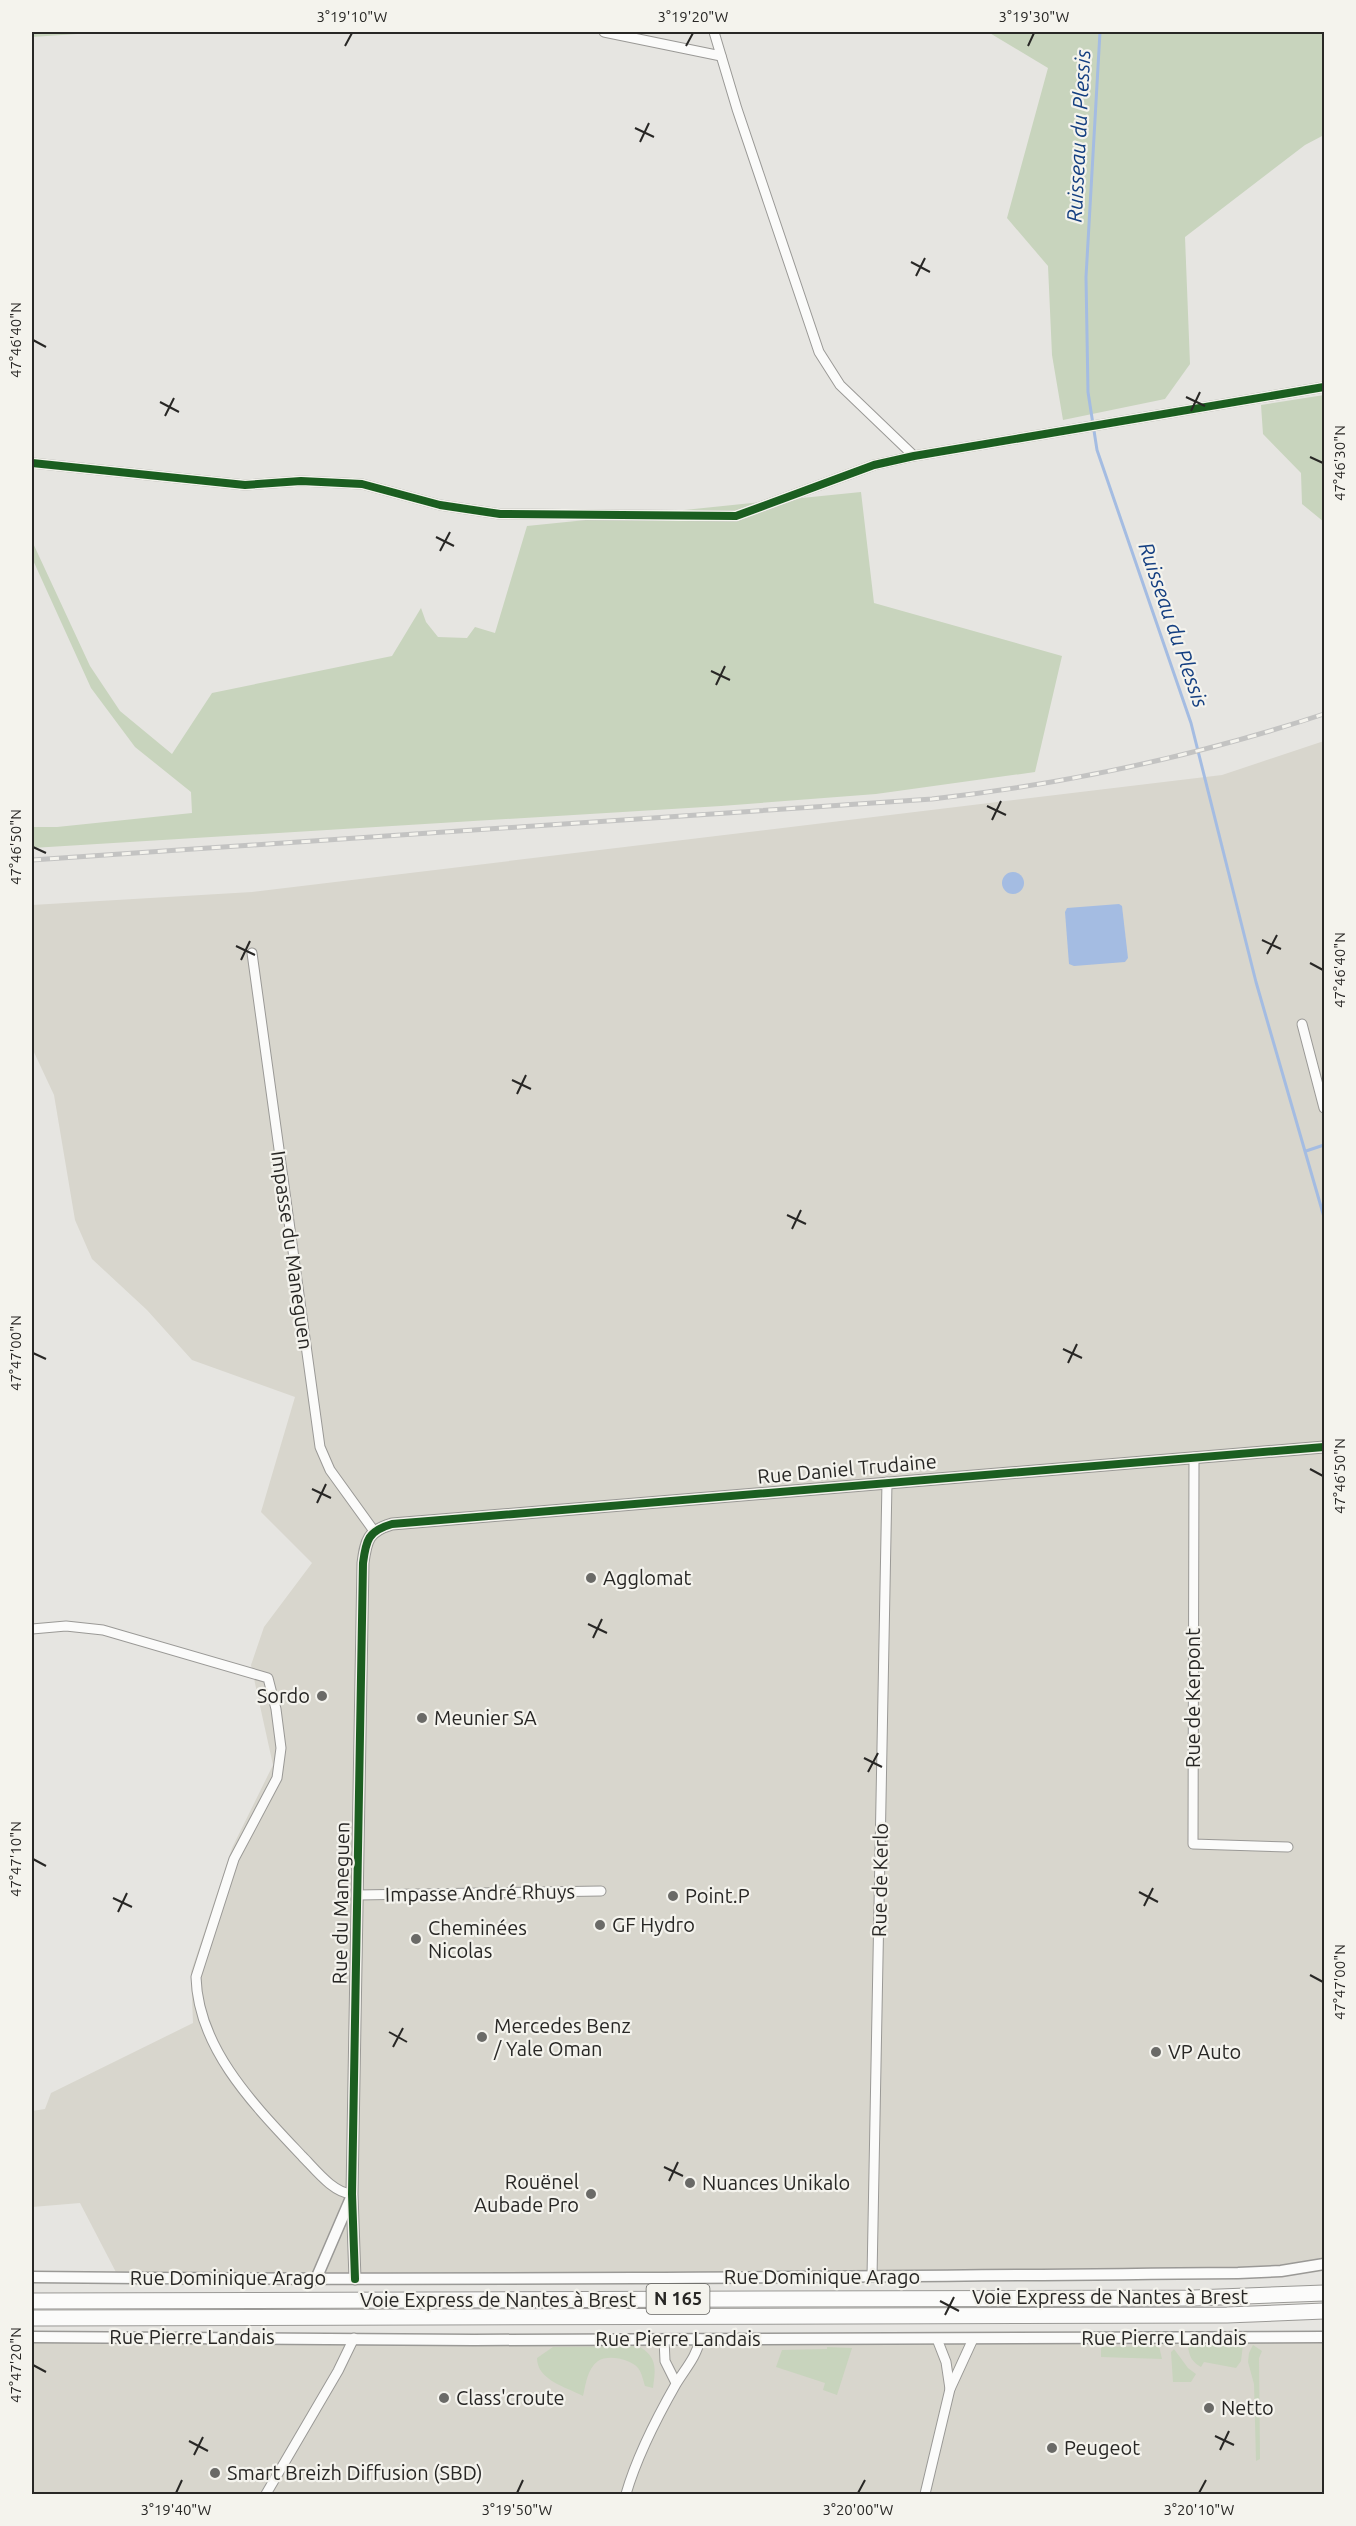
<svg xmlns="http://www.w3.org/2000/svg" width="1356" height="2526" font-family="Ubuntu,sans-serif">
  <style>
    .built { fill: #d8d6cd }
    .green { fill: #c8d4bd }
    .water { fill: #a4bce2 }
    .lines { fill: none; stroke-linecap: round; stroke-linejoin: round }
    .stream { stroke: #a4bce2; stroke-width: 3 }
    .minor-casing { stroke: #9a9996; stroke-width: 11 }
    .tertiary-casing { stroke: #9a9996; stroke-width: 13 }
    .trunk-casing { stroke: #9a9996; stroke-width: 17 }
    .minor { stroke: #fbfbfa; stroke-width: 9 }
    .tertiary { stroke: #fbfbfa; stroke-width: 10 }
    .trunk { stroke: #fbfbfa; stroke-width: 15 }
    .rail-casing { stroke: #c3c3c2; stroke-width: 5 }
    .rail { stroke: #f4f3ed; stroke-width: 3; stroke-dasharray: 9; stroke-linecap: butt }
    .cycleway-casing { stroke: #f4f3ed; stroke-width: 11 }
    .cycleway { stroke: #1b5e20; stroke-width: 8 }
    .ticks { fill: none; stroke: #282725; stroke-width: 2 }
    .poi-dot { fill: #6a6a67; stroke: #f4f3ed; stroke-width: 2 }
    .labels { text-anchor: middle; stroke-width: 4.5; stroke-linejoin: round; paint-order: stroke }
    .shield { fill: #f4f3ed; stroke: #656461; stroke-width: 1.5 }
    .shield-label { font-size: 18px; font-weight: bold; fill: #282725 }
    .street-label { font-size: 20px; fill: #282725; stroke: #f4f3ed }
    .poi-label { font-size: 20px; fill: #282725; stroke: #f4f3ed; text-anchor: start }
    .water-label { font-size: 21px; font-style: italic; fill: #143f81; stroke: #f4f3ed }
    .neatline { fill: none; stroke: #282725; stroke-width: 2 }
    .ticks-label { font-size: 15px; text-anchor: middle; fill: #282725 }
  </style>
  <rect width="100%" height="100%" fill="#e6e5e1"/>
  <g class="built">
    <polygon points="1324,741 1324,2264 1281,2271 119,2278 80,2203 32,2207 32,2111 45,2109 51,2093 193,2023 191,1972 232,1848 273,1765 251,1665 264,1627 312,1563 261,1512 295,1397 192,1360 147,1310 92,1259 75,1220 54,1095 32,1048 32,905 252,892 1222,775"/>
    <rect x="32" y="2337" width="1292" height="157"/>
  </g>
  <g class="green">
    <polygon points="32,32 107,32 32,37"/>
    <polygon points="988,32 1324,32 1324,135 1305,145 1185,237 1190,364 1165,399 1063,420 1052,355 1048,266 1007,218 1048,68"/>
    <polygon points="1324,395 1324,522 1302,504 1301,473 1263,434 1261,405"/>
    <polygon points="861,492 874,603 1062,656 1035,772 876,794 721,806 32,848 32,827 57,827 192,813 191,792 135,747 91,688 32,558 32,541 90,666 120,711 172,754 212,693 392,656 421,608 426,622 438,637 467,638 475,627 495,633 527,526"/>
    <path d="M1243 2345 1241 2361 1236 2368 1204 2362 1201 2367C1192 2362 1189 2356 1188 2346L1191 2345Z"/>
    <polygon points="1253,2345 1262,2351 1259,2358 1260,2459 1256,2461 1254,2384 1248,2362 1249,2353"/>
    <path d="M638 2346C657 2356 656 2368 653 2388L645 2386C643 2380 642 2373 638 2368 631 2359 608 2354 598 2361 587 2369 586 2384 583 2396 566 2387 537 2380 537 2358L553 2347Z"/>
    <polygon points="1159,2346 1162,2359 1101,2357 1101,2347"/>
    <polygon points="827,2347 852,2348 837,2395 823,2390 825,2383 776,2367 782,2350 827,2349"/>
    <polygon points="1174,2349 1188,2368 1196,2374 1191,2382 1173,2382 1171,2352"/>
  </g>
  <g class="water">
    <circle cx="1013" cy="883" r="11"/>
    <polygon points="1119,904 1122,906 1128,958 1125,962 1074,966 1069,964 1065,912 1067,908"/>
  </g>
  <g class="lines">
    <g class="stream">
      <polyline points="1100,32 1086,277 1088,392 1097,450 1191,723 1256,982 1324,1217"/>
      <polyline points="1306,1151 1324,1145"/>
    </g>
    <g class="minor-casing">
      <g id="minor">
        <polyline points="604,32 721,56"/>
        <polyline points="714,32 737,109 819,352 840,385 914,456"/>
        <polyline points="32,463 245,485 301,481 362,484 440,505 500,514 736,516 874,465 914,456 1324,387"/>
        <polyline points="252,953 320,1447 330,1470 374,1531"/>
        <polyline points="1302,1024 1324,1108"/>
        <polyline points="1194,1457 1193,1844 1288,1847"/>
        <path d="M32 1629 66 1626 103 1630 268 1678 276 1709 281 1748 277 1778 234 1859 196 1977C198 2049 255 2106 302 2156 315 2169 333 2193 352 2194"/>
        <polyline points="358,1895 601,1891"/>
        <polyline points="872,2277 887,1482"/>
        <polyline points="664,2339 665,2361 676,2383"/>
        <polyline points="937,2339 946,2362 950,2389"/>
        <polyline points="266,2494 338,2371 354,2338"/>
        <path d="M626 2494C637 2456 656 2419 676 2384 685 2369 697 2356 700 2339"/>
        <polyline points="925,2494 950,2389 973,2339"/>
      </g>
    </g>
    <g class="tertiary-casing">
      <g id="tertiary">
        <path d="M32 2277C434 2281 836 2277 1238 2273L1281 2271 1324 2264"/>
        <polyline points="316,2279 350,2200"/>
        <path d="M355 2279 352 2194 363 1563C366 1540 368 1531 392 1524L1324 1447"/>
        <polyline points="32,2337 474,2340 1324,2337"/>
      </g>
    </g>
    <g class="trunk-casing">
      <g id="trunk">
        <polyline points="32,2301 1194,2298 1324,2293"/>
        <polyline points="32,2318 1227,2315 1324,2311"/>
      </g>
    </g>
    <use href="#minor" class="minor"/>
    <use href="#tertiary" class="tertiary"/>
    <use href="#trunk" class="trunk"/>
    <g class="rail-casing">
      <path id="rail" d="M32 860 932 799C1065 784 1197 756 1324 714"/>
    </g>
    <use href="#rail" class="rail"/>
    <g class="cycleway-casing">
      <g id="cycleway">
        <polyline points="32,463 245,485 301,481 362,484 440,505 500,514 736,516 874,465 914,456 1324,387"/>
        <path d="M355 2279 352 2194 363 1563C366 1540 368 1531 392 1524L1324 1447"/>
      </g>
    </g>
    <use href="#cycleway" class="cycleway"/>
  </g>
  <path class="ticks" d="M345 46 352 33M686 46 693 33M1028 46 1034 33M635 128 654 137M640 142 649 123M911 262 930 272M916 276 925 258M33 340 46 347M1186 397 1205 406M160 402 179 412M1191 411 1200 392M165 416 174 398M1310 457 1323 463M436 537 454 546M440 551 450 532M711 671 730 680M716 685 725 666M987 806 1006 815M992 820 1001 801M33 847 46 853M1262 940 1281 949M236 946 255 955M1267 954 1277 935M241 960 250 941M1310 963 1323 970M512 1080 531 1089M517 1094 526 1075M787 1215 806 1224M792 1229 801 1210M1063 1349 1082 1358M33 1353 46 1359M1068 1363 1077 1344M1310 1469 1323 1476M312 1489 331 1498M317 1503 326 1484M588 1624 607 1633M593 1638 602 1619M864 1758 882 1767M868 1772 878 1753M33 1859 46 1866M1139 1892 1158 1902M113 1898 132 1907M1144 1906 1153 1888M118 1912 127 1893M1310 1975 1323 1982M389 2032 407 2042M393 2047 403 2028M664 2167 683 2176M669 2181 678 2162M940 2301 959 2311M945 2315 954 2297M33 2365 46 2372M1215 2436 1234 2445M189 2441 208 2451M1220 2450 1229 2431M194 2455 203 2437M176 2493 182 2480M517 2493 523 2480M858 2493 865 2480M1199 2493 1206 2480"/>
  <g class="poi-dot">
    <circle cx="591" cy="1578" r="6"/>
    <circle cx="322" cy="1696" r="6"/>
    <circle cx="422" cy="1718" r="6"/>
    <circle cx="673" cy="1896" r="6"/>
    <circle cx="600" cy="1925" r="6"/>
    <circle cx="416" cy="1939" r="6"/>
    <circle cx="482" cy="2037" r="6"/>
    <circle cx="1156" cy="2052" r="6"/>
    <circle cx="690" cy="2183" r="6"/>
    <circle cx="591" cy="2194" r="6"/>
    <circle cx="444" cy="2398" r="6"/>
    <circle cx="1209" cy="2408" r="6"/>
    <circle cx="1052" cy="2448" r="6"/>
    <circle cx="215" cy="2473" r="6"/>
  </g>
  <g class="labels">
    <rect class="shield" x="646.5" y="2284" width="63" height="30" rx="4.5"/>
    <g class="shield-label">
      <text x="678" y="2305">N 165</text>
    </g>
    <g class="street-label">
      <text transform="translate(292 1250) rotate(82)" y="7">Impasse du Maneguen</text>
      <text transform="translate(847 1469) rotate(-5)" y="7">Rue Daniel Trudaine</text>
      <text transform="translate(1193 1698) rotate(-90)" y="7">Rue de Kerpont</text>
      <text transform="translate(880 1880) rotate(-89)" y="7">Rue de Kerlo</text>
      <text transform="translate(480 1893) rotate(-1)" y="7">Impasse André Rhuys</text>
      <text transform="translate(341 1903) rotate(-89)" y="7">Rue du Maneguen</text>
      <text x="822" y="2284">Rue Dominique Arago</text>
      <text x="228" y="2285">Rue Dominique Arago</text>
      <text x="1110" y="2304">Voie Express de Nantes à Brest</text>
      <text x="498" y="2307">Voie Express de Nantes à Brest</text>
      <text x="192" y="2344">Rue Pierre Landais</text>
      <text x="1164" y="2345">Rue Pierre Landais</text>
      <text x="678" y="2346">Rue Pierre Landais</text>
    </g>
    <g class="poi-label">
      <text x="603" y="1585">Agglomat</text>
      <text x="310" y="1703" text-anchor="end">Sordo</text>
      <text x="434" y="1725">Meunier SA</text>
      <text x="685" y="1903">Point.P</text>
      <text x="612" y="1932">GF Hydro</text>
      <text x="428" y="1935">Cheminées<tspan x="428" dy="23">Nicolas</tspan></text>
      <text x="494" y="2033">Mercedes Benz<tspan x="494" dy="23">/ Yale Oman</tspan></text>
      <text x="1168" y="2059">VP Auto</text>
      <text x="579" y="2189" text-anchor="end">Rouënel<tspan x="579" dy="23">Aubade Pro</tspan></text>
      <text x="702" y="2190">Nuances Unikalo</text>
      <text x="456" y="2405">Class'croute</text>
      <text x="1221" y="2415">Netto</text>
      <text x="1064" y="2455">Peugeot</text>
      <text x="227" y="2480">Smart Breizh Diffusion (SBD)</text>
    </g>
    <g class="water-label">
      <text transform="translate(1079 136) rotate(-87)" y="7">Ruisseau du Plessis</text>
      <text transform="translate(1173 625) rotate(71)" y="7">Ruisseau du Plessis</text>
    </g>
  </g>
  <rect width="1356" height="2526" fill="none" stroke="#f4f3ed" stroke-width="66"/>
  <rect x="33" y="33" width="1290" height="2460" class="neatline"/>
  <g class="ticks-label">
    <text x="352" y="22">3°19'10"W</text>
    <text x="693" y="22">3°19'20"W</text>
    <text x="1034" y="22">3°19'30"W</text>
    <text transform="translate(16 340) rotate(-90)" y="5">47°46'40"N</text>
    <text transform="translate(1340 463) rotate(-90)" y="5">47°46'30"N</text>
    <text transform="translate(16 847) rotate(-90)" y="5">47°46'50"N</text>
    <text transform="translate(1340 970) rotate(-90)" y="5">47°46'40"N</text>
    <text transform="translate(16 1353) rotate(-90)" y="5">47°47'00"N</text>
    <text transform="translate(1340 1476) rotate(-90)" y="5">47°46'50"N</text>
    <text transform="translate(16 1859) rotate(-90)" y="5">47°47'10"N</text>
    <text transform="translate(1340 1982) rotate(-90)" y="5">47°47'00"N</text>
    <text transform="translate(16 2365) rotate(-90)" y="5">47°47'20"N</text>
    <text x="176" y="2515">3°19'40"W</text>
    <text x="517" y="2515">3°19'50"W</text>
    <text x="858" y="2515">3°20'00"W</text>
    <text x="1199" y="2515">3°20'10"W</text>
  </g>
</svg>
